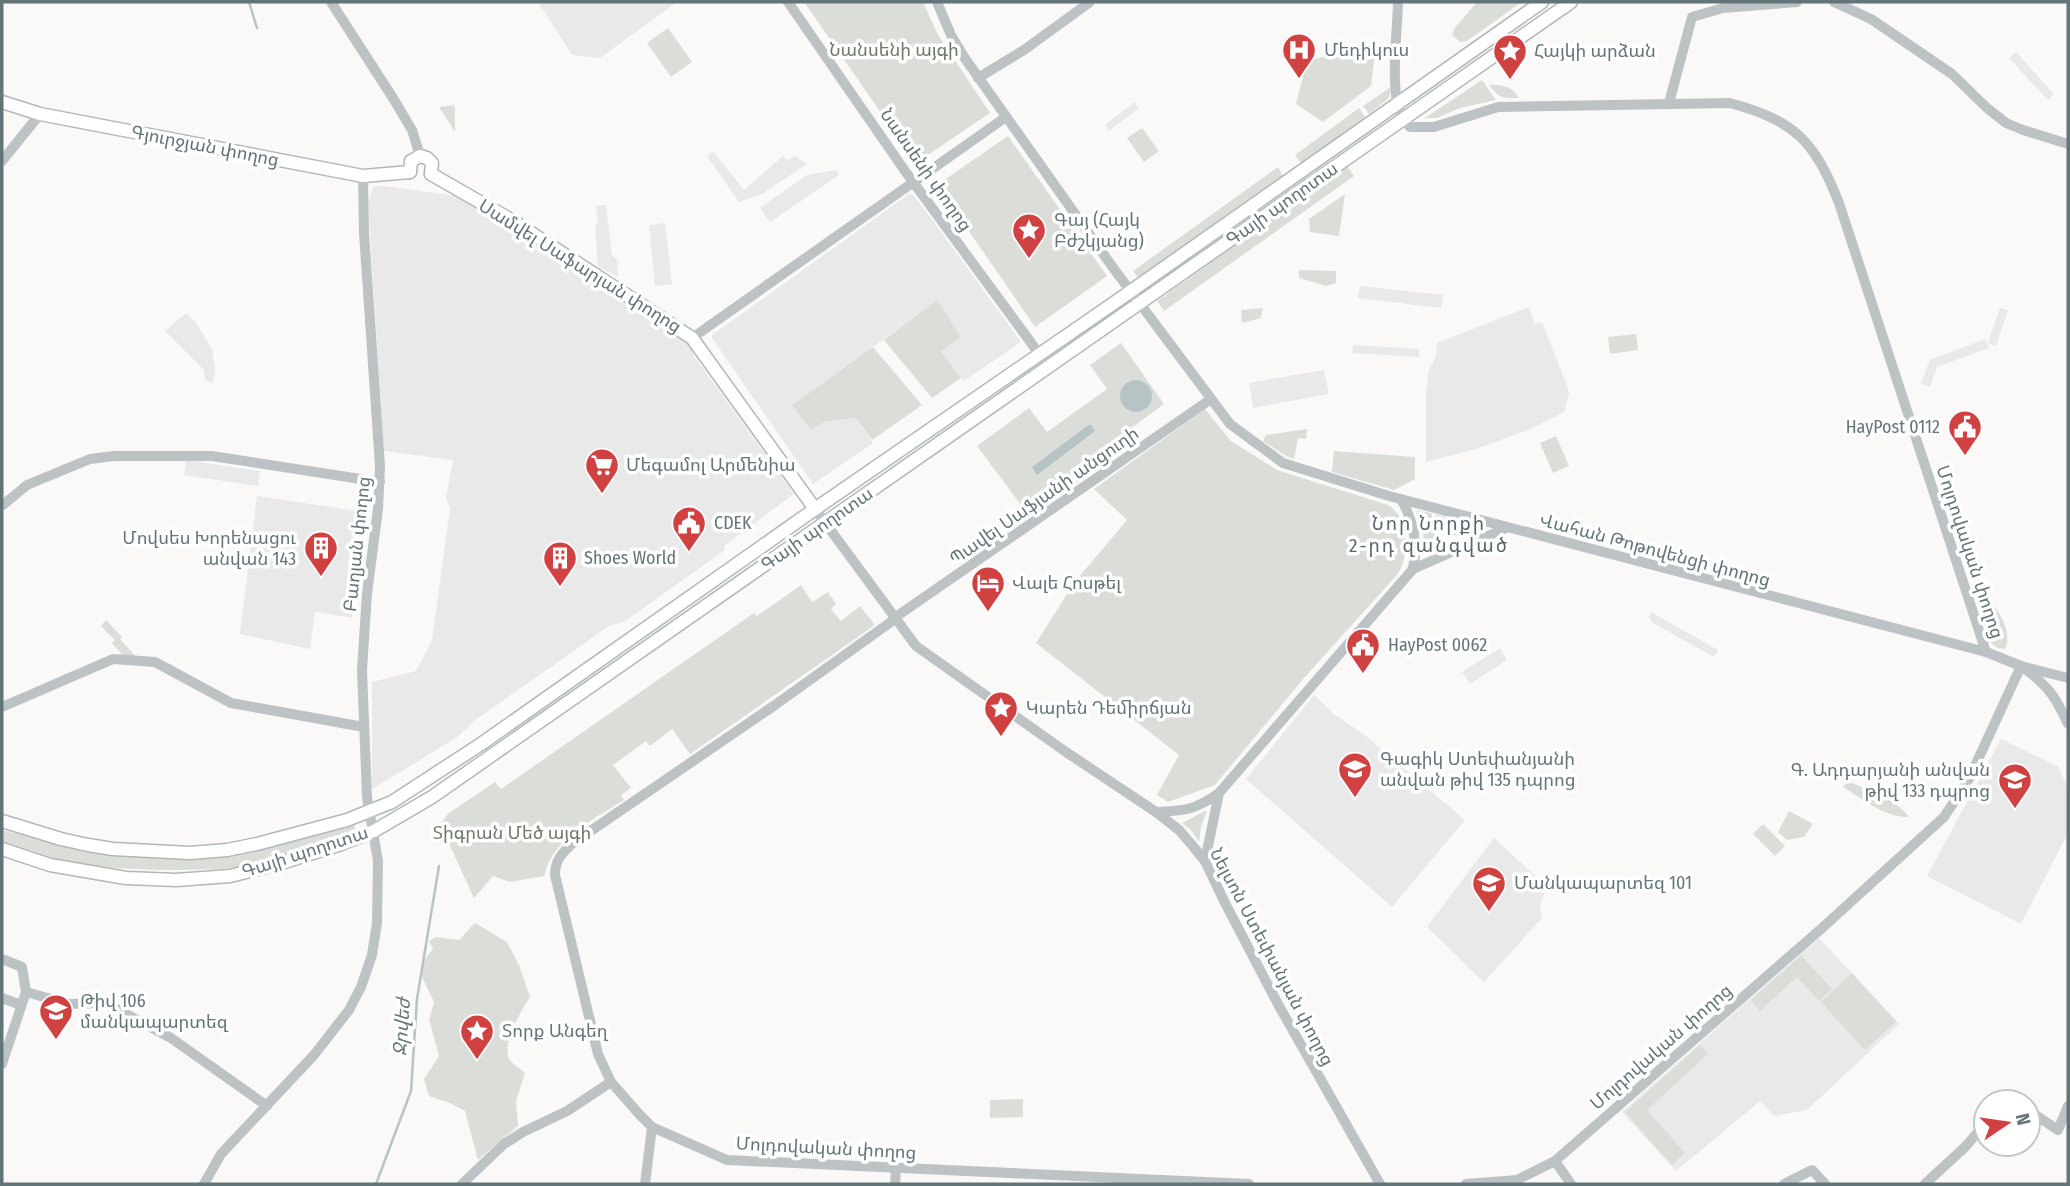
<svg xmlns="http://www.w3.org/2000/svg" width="2070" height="1186" font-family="'Fira Sans Condensed','Noto Sans Armenian',sans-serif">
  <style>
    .built { fill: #e8e9e8 }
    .green { fill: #dbded8 }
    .water { fill: #b7c4c5 }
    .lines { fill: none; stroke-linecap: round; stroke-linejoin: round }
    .stream { stroke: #b7c4c5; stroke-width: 2.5 }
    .major-casing { stroke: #b1b8ba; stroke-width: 15 }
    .minor { stroke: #bdc3c5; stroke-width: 10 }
    .major { stroke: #fff; stroke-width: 12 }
    .labels { text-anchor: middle; stroke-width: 7; stroke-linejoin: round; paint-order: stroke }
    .park-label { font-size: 18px; fill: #6e7866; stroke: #fff }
    .poi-label { font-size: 18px; fill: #637579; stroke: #fff; text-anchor: start }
    .street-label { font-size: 18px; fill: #637579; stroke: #fff }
    .neighbourhood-label { font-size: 19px; letter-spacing: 2px; fill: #59686b; stroke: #fff }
    .water-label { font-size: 19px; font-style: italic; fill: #637879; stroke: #fff }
  </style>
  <rect width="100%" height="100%" fill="#faf9f8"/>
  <g class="built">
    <polygon points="538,2 677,2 600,58 572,55"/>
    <polygon points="2016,52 2054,94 2048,100 2009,58"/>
    <polygon points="1134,102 1139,108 1109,131 1105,125"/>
    <polygon points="713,151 744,190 783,156 788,160 795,156 807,164 762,194 739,202 707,156"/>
    <polygon points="836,170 839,175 770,222 760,208 807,175"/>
    <polygon points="384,186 464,197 529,236 693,345 693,355 794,494 724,546 725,550 624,622 609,626 474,721 456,738 372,789 372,682 416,671 432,640 450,508 446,499 453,460 384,451 368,203 373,187"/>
    <polygon points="909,194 913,195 931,218 1021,342 964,381 941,351 937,301 792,405 824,422 856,418 873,443 813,484 712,338 712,335"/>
    <polygon points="606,205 612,255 617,259 618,277 598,267 595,225 598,223 596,206"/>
    <polygon points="665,223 672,284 655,286 649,225"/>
    <polygon points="1360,286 1443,295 1441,308 1358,298"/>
    <polygon points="1529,307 1535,324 1542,322 1566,383 1569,393 1564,412 1528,430 1476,449 1426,462 1426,387 1427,387 1428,373 1436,356 1437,343"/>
    <polygon points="2000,308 2008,310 1996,346 1988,343"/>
    <polygon points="186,313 195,321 212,350 215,369 213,383 205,380 204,370 165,331"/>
    <polygon points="1985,339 1989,348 1937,367 1930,387 1921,383 1930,360"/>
    <polygon points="1353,345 1419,349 1419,357 1352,353"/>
    <polygon points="1324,370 1329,394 1253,408 1249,383"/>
    <polygon points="186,460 260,471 258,486 184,475"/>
    <polygon points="257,496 364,512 352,618 315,612 310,649 240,634"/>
    <polygon points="1651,612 1718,650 1714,657 1653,623 1649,617"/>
    <polygon points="1500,648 1507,660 1470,684 1462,672"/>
    <polygon points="1314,695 1334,714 1366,736 1465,820 1392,907 1246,779"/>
    <polygon points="2001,739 2058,767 2068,788 2068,833 2021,924 1927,876"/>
    <polygon points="1494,838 1546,886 1540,908 1542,918 1484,982 1427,927"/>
    <polygon points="1819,938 1899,1024 1807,1110 1774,1116 1760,1101 1676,1171 1622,1112"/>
  </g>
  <g class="green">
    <polygon points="804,2 923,2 938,35 990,113 916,163"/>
    <polygon points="1477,2 1522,2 1467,41 1460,42 1452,35 1454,29"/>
    <polygon points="668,28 692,62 671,77 647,43"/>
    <polygon points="1337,53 1375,53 1371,86 1323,122 1296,104 1307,61"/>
    <polygon points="1482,80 1496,100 1460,108 1437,118 1425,118"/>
    <path d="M1489 85C1502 85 1513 86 1519 98 1502 98 1500 99 1489 85Z"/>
    <polygon points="1391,87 1389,98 1369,114 1363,106"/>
    <polygon points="453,105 455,107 455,132 439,107"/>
    <polygon points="1359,108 1365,117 1301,163 1295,155"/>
    <polygon points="1142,128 1159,151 1144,162 1127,138"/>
    <polygon points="1008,136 1107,276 1035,327 937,185"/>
    <polygon points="1347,166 1354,176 1164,311 1157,301"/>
    <polygon points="1278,167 1283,176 1139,279 1133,271"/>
    <polygon points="1345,194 1339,236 1310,232 1309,219"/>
    <polygon points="1299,270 1336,271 1336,283 1326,286 1299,278"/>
    <polygon points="937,300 961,337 941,351 961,378 932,398 884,340"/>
    <polygon points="1263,308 1261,318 1242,323 1241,310"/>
    <polygon points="1636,334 1638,350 1610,354 1608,337"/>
    <polygon points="1121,343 1164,404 1074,470 1081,480 1030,517 977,446 1029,408 1047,432 1107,389 1090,365"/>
    <polygon points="873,347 922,405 872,440 856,418 824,422 811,430 792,405"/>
    <path d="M1205 409 1231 441 1277 470 1388 505C1409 517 1411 558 1396 576L1304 678 1215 785 1168 802 1157 795 1179 755 1036 643 1074 583 1127 520 1094 489Z"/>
    <polygon points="1307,429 1306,439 1298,438 1294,459 1286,456 1263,441 1266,435"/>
    <polygon points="1556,436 1569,466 1553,473 1540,443"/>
    <polygon points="1334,451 1415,457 1415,479 1394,490 1332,472"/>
    <polygon points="1417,510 1431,513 1436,527 1434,533 1437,539 1434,548 1424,552 1423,531"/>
    <polygon points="1435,514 1486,528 1462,538 1450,533 1447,526 1440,525"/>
    <path d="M801 585 812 602 828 592 836 604 831 609 841 621 860 606 875 625 690 754 672 729 650 746 646 741 613 765 631 788 621 795 624 800C592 821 554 836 544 876L510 882 493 876 474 898 440 824 449 813 495 782 501 789 754 613 757 616Z"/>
    <path d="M1978 588C1992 598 2015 632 2005 649L1997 648 1990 642 1974 594V589Z"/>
    <polygon points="106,620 122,637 120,639 137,658 124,657 112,643 115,640 101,626"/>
    <path d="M1847 781C1868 790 1895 798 1909 817 1885 818 1863 799 1843 787Z"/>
    <polygon points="1207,810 1201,827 1199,842 1191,830 1182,823"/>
    <polygon points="1789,811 1813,824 1804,837 1787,840 1778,832"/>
    <polygon points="1763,824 1785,846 1775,856 1753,834"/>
    <path d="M354 825 356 832C319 843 281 857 243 866 224 870 204 869 185 870 123 871 60 865 2 843V830L83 850 125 856 173 858 241 855Z"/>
    <path d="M475 923 507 942 519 965 530 997C521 1011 502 1042 509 1059 512 1064 521 1069 525 1073L516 1101 518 1126 478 1160 465 1111 450 1103 429 1096 424 1079 439 1056 429 1020 434 1002 422 977V963L433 949 429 941 436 937 459 940Z"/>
    <polygon points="1801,955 1832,989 1819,1001 1797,977 1760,1011 1751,1000"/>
    <polygon points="1852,973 1896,1021 1865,1050 1821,1002"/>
    <polygon points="1700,1045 1708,1054 1647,1110 1685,1153 1672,1165 1625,1112"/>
    <polygon points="1023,1099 1023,1117 990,1118 990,1100"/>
  </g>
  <g class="water">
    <circle cx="1136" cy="396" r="16"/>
    <polygon points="1090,424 1095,431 1037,475 1032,467"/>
  </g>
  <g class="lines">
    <g class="stream">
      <polyline points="249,2 257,28"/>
      <polyline points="376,1184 411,1091 417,999 439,866"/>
    </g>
    <g class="major-casing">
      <g id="major">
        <polyline points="2,102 40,114 363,176 410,172"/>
        <polyline points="410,172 411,161 420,156 427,158 432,163 431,174"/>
        <polyline points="431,174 513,221 692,338 815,509"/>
        <polyline points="2,821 61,839 88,845 113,849 190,853 227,850 257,844 347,820 392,802 481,744 815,509 1114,303 1542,2"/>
        <polyline points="2,849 50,865 126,878 176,880 230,876 278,864 341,844 374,831 432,797 1571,2"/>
      </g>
    </g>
    <g class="minor">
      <polyline points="331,2 393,98 412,130 420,156"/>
      <polyline points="788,2 905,171 1040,355"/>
      <polyline points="937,2 951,35 964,57 1114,269 1230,424 1283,463 1389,496 1986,652 2021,666 2068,678"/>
      <path d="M1398 2C1397 34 1392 70 1397 103 1399 112 1403 120 1410 127H1434L1498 107 1730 103C1795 121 1814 140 1839 203L1986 652"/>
      <polyline points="1834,2 1871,19 1952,74 1987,108 2006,123 2023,130 2068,144"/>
      <polyline points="978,78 1024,50 1090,2"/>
      <polyline points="1669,103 1692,17 1723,8 1797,2"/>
      <polyline points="2,161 40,114"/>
      <polyline points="692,338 1006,117"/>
      <path d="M1211 399 900 614 888 624 775 705 573 843C562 853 555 860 555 875L598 1054 611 1082 639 1114 652 1127 727 1160 1249 1184"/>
      <path d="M1401 499C1414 522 1418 543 1413 569"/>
      <polyline points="3,505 27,485 90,459 114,456 212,456 380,482"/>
      <polyline points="815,509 916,646 1066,752 1156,812 1179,830 1192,845 1205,861 1225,903 1279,1006 1380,1184"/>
      <path d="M2024 668C2049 687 2055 696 2068 724"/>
      <polyline points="2,707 113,659 155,662 231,703 364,727"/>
      <path d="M1156 812C1185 811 1195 810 1219 793L1413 569 1506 528"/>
      <polyline points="1205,861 1219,793"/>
      <polyline points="2,959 22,967 26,992 69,1004 100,1003 111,1006 171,1038 267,1106"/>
      <polyline points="2,998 21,1005"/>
      <polyline points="2,1064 26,992"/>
      <polyline points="2003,1102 2008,1096 2017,1102"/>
      <polyline points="2028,1110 2058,1130 2068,1106"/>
      <polyline points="1555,1161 1571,1184"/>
      <polyline points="204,1184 221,1154 314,1055 349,1010 361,987 372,955 377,923 378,861 367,797 362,670 367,593 378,509 380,466 364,233 363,176"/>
      <polyline points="462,1184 504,1144 523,1132 567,1111 611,1082"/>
      <polyline points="645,1184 652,1127"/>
      <polyline points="895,1184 896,1168"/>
      <polyline points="1466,1184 1517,1180 1555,1161 1821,929 1944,817 1969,779 2021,666"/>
      <polyline points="1784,1184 1812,1170 1825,1184"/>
      <polyline points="1925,1184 1965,1147 1986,1123"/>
    </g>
    <use href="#major" class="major"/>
  </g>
  <defs>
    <g id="hospital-pin" transform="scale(1.75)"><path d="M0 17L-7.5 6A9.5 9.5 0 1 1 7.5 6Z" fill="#d04242" stroke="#fff"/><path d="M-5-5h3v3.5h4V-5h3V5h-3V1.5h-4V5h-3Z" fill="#fff"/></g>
    <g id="sight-pin" transform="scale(1.75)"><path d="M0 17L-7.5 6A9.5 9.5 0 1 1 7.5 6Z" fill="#d04242" stroke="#fff"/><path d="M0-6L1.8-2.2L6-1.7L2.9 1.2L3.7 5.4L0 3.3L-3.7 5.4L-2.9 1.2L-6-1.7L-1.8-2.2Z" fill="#fff"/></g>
    <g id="civic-pin" transform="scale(1.75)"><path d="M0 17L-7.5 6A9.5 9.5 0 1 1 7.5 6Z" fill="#d04242" stroke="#fff"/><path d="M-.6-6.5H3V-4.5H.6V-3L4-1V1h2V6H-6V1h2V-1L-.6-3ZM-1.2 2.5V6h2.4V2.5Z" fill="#fff"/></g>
    <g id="supermarket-pin" transform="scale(1.75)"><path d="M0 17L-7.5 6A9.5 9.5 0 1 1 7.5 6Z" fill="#d04242" stroke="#fff"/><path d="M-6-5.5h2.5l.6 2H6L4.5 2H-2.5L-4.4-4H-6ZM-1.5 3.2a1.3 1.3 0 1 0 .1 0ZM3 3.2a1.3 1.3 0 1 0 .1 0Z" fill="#fff"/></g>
    <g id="building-pin" transform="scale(1.75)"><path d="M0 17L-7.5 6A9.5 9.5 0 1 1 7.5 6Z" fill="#d04242" stroke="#fff"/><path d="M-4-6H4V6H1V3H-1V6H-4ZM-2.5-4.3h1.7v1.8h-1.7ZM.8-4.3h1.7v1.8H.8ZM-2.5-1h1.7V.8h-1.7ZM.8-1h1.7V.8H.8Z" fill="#fff"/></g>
    <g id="hotel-pin" transform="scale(1.75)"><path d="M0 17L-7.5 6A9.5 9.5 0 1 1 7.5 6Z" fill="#d04242" stroke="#fff"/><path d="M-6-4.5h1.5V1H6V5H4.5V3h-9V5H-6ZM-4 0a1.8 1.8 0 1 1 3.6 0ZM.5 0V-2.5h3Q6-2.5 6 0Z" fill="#fff"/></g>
    <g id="school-pin" transform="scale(1.75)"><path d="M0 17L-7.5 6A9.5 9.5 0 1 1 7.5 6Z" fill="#d04242" stroke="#fff"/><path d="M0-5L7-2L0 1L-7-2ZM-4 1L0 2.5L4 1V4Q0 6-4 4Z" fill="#fff"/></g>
  </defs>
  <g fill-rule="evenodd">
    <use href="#hospital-pin" x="1299" y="50"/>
    <use href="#sight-pin" x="1510" y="51"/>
    <use href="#sight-pin" x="1029" y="230"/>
    <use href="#civic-pin" x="1965" y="427"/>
    <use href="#supermarket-pin" x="602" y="465"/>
    <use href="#civic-pin" x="689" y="523"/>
    <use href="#building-pin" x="321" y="548"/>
    <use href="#building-pin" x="560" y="558"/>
    <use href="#hotel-pin" x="988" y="583"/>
    <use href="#civic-pin" x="1363" y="645"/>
    <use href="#sight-pin" x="1001" y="708"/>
    <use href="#school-pin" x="1355" y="769"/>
    <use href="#school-pin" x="2015" y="780"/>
    <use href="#school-pin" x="1489" y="883"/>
    <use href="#school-pin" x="56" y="1011"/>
    <use href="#sight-pin" x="477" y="1031"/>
  </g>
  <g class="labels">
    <g class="park-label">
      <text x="894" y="56">Նանսենի այգի</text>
      <text x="512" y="839">Տիգրան Մեծ այգի</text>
    </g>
    <g class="poi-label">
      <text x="1324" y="56">Մեդիկուս</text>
      <text x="1534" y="57">Հայկի արձան</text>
      <text x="1054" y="226">Գայ (Հայկ<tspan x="1054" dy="21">Բժշկյանց)</tspan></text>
      <text x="1940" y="433" text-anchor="end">HayPost 0112</text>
      <text x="626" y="471">Մեգամոլ Արմենիա</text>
      <text x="714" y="529">CDEK</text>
      <text x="296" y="544" text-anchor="end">Մովսես Խորենացու<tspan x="296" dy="21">անվան 143</tspan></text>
      <text x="584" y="564">Shoes World</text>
      <text x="1012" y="589">Վալե Հոսթել</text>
      <text x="1388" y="651">HayPost 0062</text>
      <text x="1026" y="714">Կարեն Դեմիրճյան</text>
      <text x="1380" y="765">Գագիկ Ստեփանյանի<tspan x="1380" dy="21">անվան թիվ 135 դպրոց</tspan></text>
      <text x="1990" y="776" text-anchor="end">Գ. Ադդարյանի անվան<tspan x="1990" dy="21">թիվ 133 դպրոց</tspan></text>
      <text x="1514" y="889">Մանկապարտեզ 101</text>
      <text x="80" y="1007">Թիվ 106<tspan x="80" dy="21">մանկապարտեզ</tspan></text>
      <text x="502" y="1037">Տորք Անգեղ</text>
    </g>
    <g class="street-label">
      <text transform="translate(205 146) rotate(11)" y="6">Գյուրջյան փողոց</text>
      <text transform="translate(926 170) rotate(55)" y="6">Նանսենի փողոց</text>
      <text transform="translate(1282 204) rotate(-35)" y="6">Գայի պողոտա</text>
      <text transform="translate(580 266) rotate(32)" y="6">Սամվել Սաֆարյան փողոց</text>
      <text transform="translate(1044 496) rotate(-35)" y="6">Պավել Սաֆյանի անցուղի</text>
      <text transform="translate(817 529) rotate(-35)" y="6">Գայի պողոտա</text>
      <text transform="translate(357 544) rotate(-84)" y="6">Բաղյան փողոց</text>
      <text transform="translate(1655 550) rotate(15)" y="6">Վահան Թոթովենցի փողոց</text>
      <text transform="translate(1970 552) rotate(72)" y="6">Մոլդովական փողոց</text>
      <text transform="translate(305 852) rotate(-18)" y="6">Գայի պողոտա</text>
      <text transform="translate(1272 957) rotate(62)" y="6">Նելսոն Ստեփանյան փողոց</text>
      <text transform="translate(1661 1047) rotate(-41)" y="6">Մոլդովական փողոց</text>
      <text transform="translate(826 1148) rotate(3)" y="6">Մոլդովական փողոց</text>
    </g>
    <g class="neighbourhood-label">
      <text x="1429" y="530">Նոր Նորքի<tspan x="1429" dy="22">2-րդ զանգված</tspan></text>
    </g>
    <g class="water-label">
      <text transform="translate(401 1027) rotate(-86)" y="7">Ջրվեժ</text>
    </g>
  </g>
  <rect width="2070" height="1186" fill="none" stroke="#637579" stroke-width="7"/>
  <g transform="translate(2007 1123) rotate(77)"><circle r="33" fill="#ffffff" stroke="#c1c8c9" stroke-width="2"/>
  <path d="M0-5L12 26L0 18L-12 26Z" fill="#d04242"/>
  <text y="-10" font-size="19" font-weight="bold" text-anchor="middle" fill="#637579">N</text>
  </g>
</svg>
